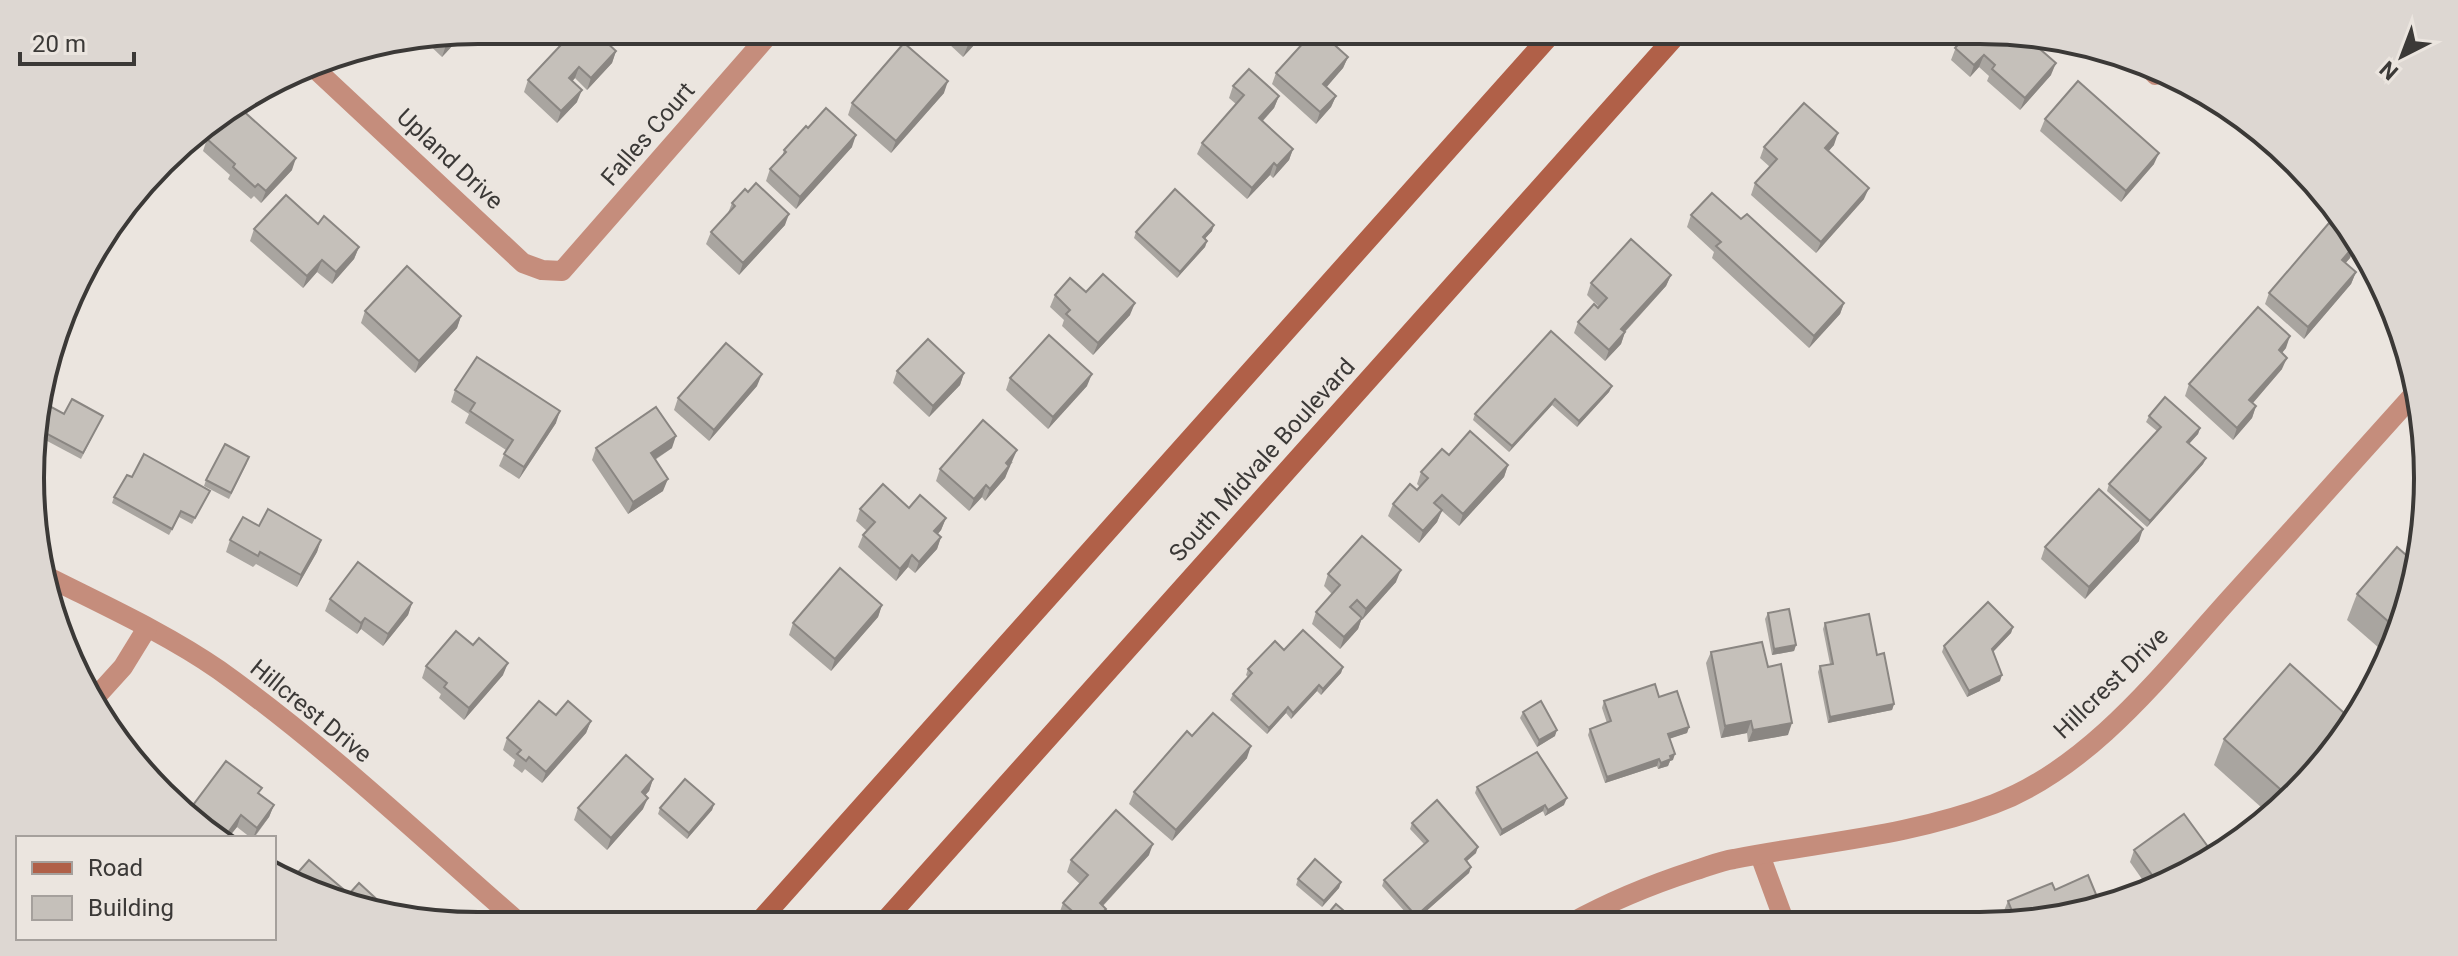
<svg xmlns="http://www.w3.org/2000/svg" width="2458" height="956" font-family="Roboto,sans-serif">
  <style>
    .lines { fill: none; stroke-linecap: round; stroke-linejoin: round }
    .service { stroke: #c58d7c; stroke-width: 16 }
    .minor { stroke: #c58d7c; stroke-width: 20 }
    .secondary { stroke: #b06048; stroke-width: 20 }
    .wall { fill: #a9a5a0 }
    .shaded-wall { fill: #8a8682 }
    .building { fill: #c5c0ba; stroke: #8a8682; stroke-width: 2 }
    .labels { text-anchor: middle; stroke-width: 6; stroke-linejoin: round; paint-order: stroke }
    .street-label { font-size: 24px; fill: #3b3937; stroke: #ebe5df }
    .rim { fill: none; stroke: #3b3937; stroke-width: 4 }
  </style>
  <rect width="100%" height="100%" fill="#ebe5df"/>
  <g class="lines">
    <polyline class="service" points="2149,71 2155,77 2157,75"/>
    <g class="minor">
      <polyline points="312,66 523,263 542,270 562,271 773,30"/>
      <path d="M42 574C101 604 164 632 219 670 327 747 423 839 523 926"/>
      <polyline points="94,699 123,667 147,628"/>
      <polyline points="1760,855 1785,923"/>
      <path d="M1571 923C1611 901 1650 885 1693 871 1707 867 1720 861 1734 859 1821 842 1910 836 1994 804 2092 767 2164 671 2233 595 2294 528 2354 461 2415 393"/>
    </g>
    <g class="secondary">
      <polyline points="756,925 1555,30"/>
      <polyline points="881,925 1681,30"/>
    </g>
  </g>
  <g class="wall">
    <polygon points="934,30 988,30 963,57"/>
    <polygon points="1376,30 1407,30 1394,45"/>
    <polygon points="1939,30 1980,30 2051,75 2020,110 1987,81 1989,76 1979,67 1970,77 1951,60 1956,47 1939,31"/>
    <polygon points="465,32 442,57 423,39"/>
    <polygon points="616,51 612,63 587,90 575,78 572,81 577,102 557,123 524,92 528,80"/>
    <polygon points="1348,57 1343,68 1326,87 1336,96 1331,107 1316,124 1272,84 1276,73"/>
    <polygon points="1233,86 1279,96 1274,108 1263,121 1293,149 1289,160 1273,178 1270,175 1247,199 1197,154 1202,143 1236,104 1229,98"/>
    <polygon points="944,93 891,153 848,115 852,103"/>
    <polygon points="2045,119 2154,164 2121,202 2040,131"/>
    <polygon points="808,128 852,147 796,209 766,181 770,169 782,157 784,150"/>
    <polygon points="207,139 292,170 261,203 254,196 251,199 228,179 230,175 203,151"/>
    <polygon points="1834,145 1828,151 1864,199 1816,253 1751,195 1755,183 1770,167 1760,158 1764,147"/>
    <polygon points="732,203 785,225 739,275 706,244 711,232 728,213"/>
    <polygon points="1691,215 1741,219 1844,303 1840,314 1809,348 1712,258 1714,252 1687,227"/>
    <polygon points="318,224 359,247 354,259 332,284 317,272 303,288 250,241 254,229"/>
    <polygon points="1212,231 1205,238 1207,241 1205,247 1177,278 1134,238 1136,232"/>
    <polygon points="2354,246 2350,258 2345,263 2356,272 2351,284 2304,339 2265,304 2269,293"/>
    <polygon points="1671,275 1666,286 1625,332 1621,344 1605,361 1574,333 1578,322 1599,307 1587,295 1591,283"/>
    <polygon points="1086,292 1130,315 1093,355 1062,326 1064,320 1050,307 1055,295"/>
    <polygon points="365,311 461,316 457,328 415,373 361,323"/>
    <polygon points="2286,348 2282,353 2282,369 2253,403 2256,406 2252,418 2233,440 2185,396 2189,384"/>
    <polygon points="897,371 964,373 960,385 929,417 893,383"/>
    <polygon points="1010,378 1087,386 1048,429 1006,390"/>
    <polygon points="757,386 709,441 674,410 678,398"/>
    <polygon points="1612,386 1609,392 1577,427 1552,405 1509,452 1473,420 1475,414"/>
    <polygon points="455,390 556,423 519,479 499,466 506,450 465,423 469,414 451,402"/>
    <polygon points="64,414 103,416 81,459 34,434 34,419"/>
    <polygon points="2149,416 2200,428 2198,434 2189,444 2206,458 2203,464 2147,527 2107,491 2109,484 2157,431 2146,422"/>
    <polygon points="596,448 672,448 655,460 663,491 628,514 592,460"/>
    <polygon points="1449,455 1508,465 1504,477 1459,526 1442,511 1437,522 1419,543 1388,516 1393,504 1417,490 1420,487 1417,484 1421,472"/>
    <polygon points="1013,462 1009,466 1005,478 985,501 982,497 969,511 936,481 940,469"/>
    <polygon points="247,463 229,499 204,486 206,480"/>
    <polygon points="132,477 210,491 192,524 179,517 169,535 112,503 114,497"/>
    <polygon points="909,508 946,518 941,530 938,534 941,537 937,549 915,573 908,567 896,581 858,547 863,535 867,531 856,521 860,509"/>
    <polygon points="259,526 321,540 317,552 297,587 256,564 253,567 226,552 230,540"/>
    <polygon points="2139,541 2085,599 2041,559 2045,547"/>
    <polygon points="1328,574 1396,582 1362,620 1361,620 1358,629 1340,649 1312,624 1316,612 1332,594 1324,586"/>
    <polygon points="2357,594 2413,594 2387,655 2347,620"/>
    <polygon points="330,599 412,603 408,615 383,646 361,629 357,634 325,611"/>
    <polygon points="882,605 878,617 831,671 789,635 793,623"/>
    <polygon points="1768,613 1796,645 1794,651 1772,655 1765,619"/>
    <polygon points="1825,623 1877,655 1894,704 1892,710 1828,723 1818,672 1820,666 1830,664 1823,629"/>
    <polygon points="2013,627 2011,633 1993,652 2000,681 1967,697 1942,652 1944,646"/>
    <polygon points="1284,650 1343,667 1341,673 1321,695 1317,691 1291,719 1286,713 1267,734 1230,700 1233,694 1248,677 1246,675 1248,669"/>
    <polygon points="1711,652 1768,667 1788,735 1748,742 1747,733 1721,738 1706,663"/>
    <polygon points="426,666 503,675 464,720 439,698 441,694 422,678"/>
    <polygon points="1659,697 1689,727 1687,733 1670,738 1673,760 1670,761 1668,766 1658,769 1657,766 1605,783 1588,735 1590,729 1607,723 1602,708 1604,701"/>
    <polygon points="1523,712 1555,736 1537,747 1520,718"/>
    <polygon points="556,715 591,721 586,733 542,783 525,769 522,773 513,766 515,760 503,750 507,738"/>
    <polygon points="2353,721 2276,815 2272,817 2214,765 2224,739"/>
    <polygon points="1192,736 1247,758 1172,841 1129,804 1134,792"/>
    <polygon points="653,779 649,791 645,795 643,809 607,850 574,820 578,808"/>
    <polygon points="1477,787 1564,805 1545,816 1543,811 1500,836 1475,793"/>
    <polygon points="260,795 274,805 269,817 254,838 251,838 237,827 228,838 214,838 193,805"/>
    <polygon points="714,804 712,810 687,839 658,814 660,808"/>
    <polygon points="1412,823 1476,853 1467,861 1471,867 1469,873 1414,922 1382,886 1384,880 1424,844 1410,829"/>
    <polygon points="2134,850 2178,880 2149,889 2130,862"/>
    <polygon points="1149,855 1103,906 1106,909 1102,920 1098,924 1070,925 1059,914 1063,903 1080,884 1067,872 1071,860"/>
    <polygon points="1298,879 1341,882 1339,888 1322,907 1296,885"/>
    <polygon points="2055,890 2039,922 2007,922 2003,913 2008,901"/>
  </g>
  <g class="shaded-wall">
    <polygon points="982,30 988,30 963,57 968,45"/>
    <polygon points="1401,30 1407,30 1394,45 1398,34"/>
    <polygon points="465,32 442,57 446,45 457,33"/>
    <polygon points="616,51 612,63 587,90 591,78"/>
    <polygon points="1984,55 1979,67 1970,77 1974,65"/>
    <polygon points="1348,57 1343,68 1319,96 1323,84"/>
    <polygon points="2056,63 2051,75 2020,110 2025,98"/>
    <polygon points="579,67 575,78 565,90 569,78"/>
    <polygon points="948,81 944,93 891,153 896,141"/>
    <polygon points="582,90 577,102 557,123 561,111"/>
    <polygon points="1279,96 1274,108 1255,129 1259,118"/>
    <polygon points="1336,96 1331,107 1316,124 1320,112"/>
    <polygon points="1838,133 1834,145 1821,160 1825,148"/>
    <polygon points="856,135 852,147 796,209 800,197"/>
    <polygon points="1293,149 1289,160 1273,178 1277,166"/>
    <polygon points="2159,153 2154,164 2121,202 2126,191"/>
    <polygon points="296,158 292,170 261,203 266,191"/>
    <polygon points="1274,163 1270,175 1247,199 1252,188"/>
    <polygon points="1869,188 1864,199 1816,253 1821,242"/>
    <polygon points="789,214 785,225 739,275 743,263"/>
    <polygon points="1214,225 1212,231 1201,243 1203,237"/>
    <polygon points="1207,241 1205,247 1177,278 1180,272"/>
    <polygon points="2354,246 2350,258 2338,272 2342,260"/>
    <polygon points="359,247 354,259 332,284 336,272"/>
    <polygon points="322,260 317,272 303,288 307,276"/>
    <polygon points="2356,272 2351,284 2304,339 2308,327"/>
    <polygon points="1671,275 1666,286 1617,340 1621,329"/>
    <polygon points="1135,303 1130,315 1093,355 1098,343"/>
    <polygon points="1844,303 1840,314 1809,348 1814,336"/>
    <polygon points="461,316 457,328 415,373 419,361"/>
    <polygon points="1625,332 1621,344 1605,361 1609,350"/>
    <polygon points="2290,336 2286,348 2274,362 2279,350"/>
    <polygon points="2287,358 2282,369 2245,412 2249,400"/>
    <polygon points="964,373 960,385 929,417 933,406"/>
    <polygon points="762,374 757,386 709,441 714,430"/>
    <polygon points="1092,374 1087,386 1048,429 1053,417"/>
    <polygon points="1612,386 1609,392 1577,427 1579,421"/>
    <polygon points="1555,399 1552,405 1509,452 1512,446"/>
    <polygon points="2256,406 2252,418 2233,440 2237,428"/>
    <polygon points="560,411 556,423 519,479 524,467"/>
    <polygon points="2200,428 2198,434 2185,448 2187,442"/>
    <polygon points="676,436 672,448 646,465 651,453"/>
    <polygon points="1017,450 1005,478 985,501 990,489 1006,463"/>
    <polygon points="2206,458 2203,464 2147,527 2150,521"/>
    <polygon points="1508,465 1504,477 1459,526 1463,514"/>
    <polygon points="668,479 663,491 628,514 633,502"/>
    <polygon points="986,485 982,497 969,511 974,499"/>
    <polygon points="1442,510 1437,522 1419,543 1423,531"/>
    <polygon points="946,518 941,530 930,543 934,531"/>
    <polygon points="2143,529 2139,541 2085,599 2089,587"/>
    <polygon points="941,537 937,549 915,573 919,562"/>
    <polygon points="321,540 317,552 297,587 301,575"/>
    <polygon points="912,555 908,567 896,581 900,569"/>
    <polygon points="1401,570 1396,582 1362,620 1366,609"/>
    <polygon points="412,603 408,615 383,646 388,634"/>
    <polygon points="882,605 878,617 831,671 835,659"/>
    <polygon points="365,618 361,629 357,634 361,623"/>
    <polygon points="1362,618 1358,629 1340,649 1344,637"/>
    <polygon points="2013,627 2011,633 1990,655 1992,649"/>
    <polygon points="1796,645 1794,651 1772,655 1774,649"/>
    <polygon points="508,663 503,675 464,720 469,708"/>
    <polygon points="1343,667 1341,673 1321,695 1323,689"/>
    <polygon points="2002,675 2000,681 1967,697 1969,691"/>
    <polygon points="1319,685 1317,691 1291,719 1293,713"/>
    <polygon points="1894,704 1892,710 1828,723 1830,717"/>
    <polygon points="1288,707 1286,713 1267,734 1269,728"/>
    <polygon points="591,721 586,733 542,783 546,772"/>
    <polygon points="1751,721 1747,733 1721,738 1725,726"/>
    <polygon points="1792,723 1788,735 1748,742 1753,730"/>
    <polygon points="1689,727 1687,733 1666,740 1668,734"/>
    <polygon points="1557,730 1555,736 1537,747 1539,740"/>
    <polygon points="1251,746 1247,758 1172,841 1176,830"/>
    <polygon points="1675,754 1673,760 1670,761 1668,766 1658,769 1661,763 1670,756"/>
    <polygon points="1659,759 1657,766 1605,783 1607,777"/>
    <polygon points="653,779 649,791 637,804 642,792"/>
    <polygon points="648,798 643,809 607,850 611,838"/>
    <polygon points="1567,798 1564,805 1545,816 1548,810"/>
    <polygon points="714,804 712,810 687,839 689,833"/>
    <polygon points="274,805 269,817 253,838 257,828"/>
    <polygon points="1545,805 1543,811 1500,836 1502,830"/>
    <polygon points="241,815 237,827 228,838 224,838"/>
    <polygon points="1153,844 1149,855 1095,914 1100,903"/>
    <polygon points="1478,847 1476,853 1462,865 1465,859"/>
    <polygon points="1471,867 1469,873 1414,922 1416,916"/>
    <polygon points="1341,882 1339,888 1322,907 1324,901"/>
    <polygon points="1106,909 1102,920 1098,924 1092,924"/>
    <polygon points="2018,914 2015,922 2011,922 2014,916"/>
  </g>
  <g class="building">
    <polygon points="575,30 593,30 616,51 591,78 579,67 569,78 582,90 561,111 528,80"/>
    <polygon points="951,30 982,30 968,45"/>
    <polygon points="1315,30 1318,30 1348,57 1323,84 1336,96 1320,112 1276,73"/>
    <polygon points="1955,30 1980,30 2025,36 2056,63 2025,98 1992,69 1995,65 1984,55 1974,65 1955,48 1964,38"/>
    <polygon points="457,33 446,45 437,37"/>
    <polygon points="904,43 948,81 896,141 852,103"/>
    <polygon points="1249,69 1279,96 1259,118 1293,149 1277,166 1274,163 1252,188 1202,143 1244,95 1233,86"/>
    <polygon points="2078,81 2159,153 2126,191 2045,119"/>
    <polygon points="1804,103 1838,133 1825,148 1869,188 1821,242 1755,183 1777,159 1764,147"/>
    <polygon points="240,108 296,158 266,191 258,184 255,187 233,167 235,164 207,139 230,114"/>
    <polygon points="826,108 856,135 800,197 770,169 786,152 784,150 806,126 808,128"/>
    <polygon points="756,183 789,214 743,263 711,232 735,206 732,203 745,189 748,192"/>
    <polygon points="1175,189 1214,225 1203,237 1207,241 1180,272 1136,232"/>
    <polygon points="1712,193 1741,219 1747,214 1844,303 1814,336 1716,246 1721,242 1691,215"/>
    <polygon points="286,195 318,224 324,216 359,247 336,272 322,260 307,276 254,229"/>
    <polygon points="2329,223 2354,246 2342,260 2356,272 2308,327 2269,293"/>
    <polygon points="1631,239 1671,275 1621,329 1625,332 1609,350 1578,322 1594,304 1598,308 1607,298 1591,283"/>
    <polygon points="407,266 461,316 419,361 365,311"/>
    <polygon points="1103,274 1135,303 1098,343 1066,314 1070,310 1055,295 1070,278 1086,292"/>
    <polygon points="2258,307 2290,336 2279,350 2287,358 2249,400 2256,406 2237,428 2189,384"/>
    <polygon points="1551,331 1612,386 1579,421 1555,399 1512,446 1475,414"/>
    <polygon points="1049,335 1092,374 1053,417 1010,378"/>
    <polygon points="928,339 964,373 933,406 897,371"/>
    <polygon points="726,343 762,374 714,430 678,398"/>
    <polygon points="477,357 560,411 524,467 504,454 513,440 470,411 475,403 455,390"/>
    <polygon points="2165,397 2200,428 2187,442 2206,458 2150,521 2109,484 2161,427 2149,416"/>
    <polygon points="72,399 103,416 83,453 34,427 34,419 42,402 64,414"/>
    <polygon points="656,407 676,436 651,453 668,479 633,502 596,448"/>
    <polygon points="983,420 1017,450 1006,463 1009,466 990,489 986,485 974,499 940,469"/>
    <polygon points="1470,431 1508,465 1463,514 1442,495 1434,503 1442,510 1423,531 1393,504 1410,484 1417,490 1428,478 1421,472 1442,449 1449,455"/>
    <polygon points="225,444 249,457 231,493 206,480"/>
    <polygon points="144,454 210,491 195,518 181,511 172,529 114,497 127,475 132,477"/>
    <polygon points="883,484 909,508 920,495 946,518 934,531 941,537 919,562 912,555 900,569 863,535 875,522 860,509"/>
    <polygon points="2099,489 2143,529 2089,587 2045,547"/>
    <polygon points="268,509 321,540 301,575 260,552 258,556 230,540 243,517 259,526"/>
    <polygon points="1362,536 1401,570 1366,609 1357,600 1350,607 1362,618 1344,637 1316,612 1340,585 1328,574"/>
    <polygon points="2397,547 2415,563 2413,594 2398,630 2357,594"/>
    <polygon points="358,562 412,603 388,634 365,618 361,623 330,599"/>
    <polygon points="840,568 882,605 835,659 793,623"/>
    <polygon points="1988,602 2013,627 1992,649 2002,675 1969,691 1944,646"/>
    <polygon points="1789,609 1796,645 1774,649 1768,613"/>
    <polygon points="1869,614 1877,655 1884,653 1894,704 1830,717 1820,666 1833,664 1825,623"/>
    <polygon points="1303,630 1343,667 1323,689 1319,685 1293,713 1288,707 1269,728 1233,694 1252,673 1248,669 1275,641 1284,650"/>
    <polygon points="456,631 473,645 479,638 508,663 469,708 444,687 447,683 426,666"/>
    <polygon points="1762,642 1768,667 1781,664 1792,723 1753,730 1751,721 1725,726 1711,652"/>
    <polygon points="2290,664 2353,721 2289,797 2224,739"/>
    <polygon points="1655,684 1659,697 1677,691 1689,727 1668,734 1675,754 1670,756 1671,759 1661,763 1659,759 1607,777 1590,729 1611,721 1604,701"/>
    <polygon points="539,701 556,715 568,701 591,721 546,772 529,757 526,761 517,754 521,750 507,738"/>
    <polygon points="1541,701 1557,730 1539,740 1523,712"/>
    <polygon points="1213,713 1251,746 1176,830 1134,792 1187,731 1192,736"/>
    <polygon points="1537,752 1567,798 1548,810 1545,805 1502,830 1477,787"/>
    <polygon points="626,755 653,779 642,792 648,798 611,838 578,808"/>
    <polygon points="226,761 262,788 258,793 274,805 257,828 241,815 224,838 214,838 206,834 181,807 186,800 193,805"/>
    <polygon points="685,779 714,804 689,833 660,808"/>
    <polygon points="1437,800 1478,847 1465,859 1471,867 1416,916 1384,880 1428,841 1412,823"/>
    <polygon points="1116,810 1153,844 1100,903 1106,909 1092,924 1087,924 1063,903 1088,875 1071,860"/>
    <polygon points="2184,814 2214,855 2178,880 2160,886 2134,850"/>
    <polygon points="1315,859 1341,882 1324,901 1298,879"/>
    <polygon points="309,860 349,894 359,883 382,904 375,912 362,911 294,877"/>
    <polygon points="2088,875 2100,904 2039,922 2021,922 2018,914 2014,916 2008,901 2052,883 2055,890"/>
    <polygon points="1336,904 1359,924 1319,924"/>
    <polygon points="1039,918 1046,925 1033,925"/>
    <polygon points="1955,919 1956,922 1944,922"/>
  </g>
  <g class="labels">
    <g class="street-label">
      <text transform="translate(648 134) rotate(-49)" y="8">Falles Court</text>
      <text transform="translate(450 159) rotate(43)" y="8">Upland Drive</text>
      <text transform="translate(1262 460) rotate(-48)" y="8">South Midvale Boulevard</text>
      <text transform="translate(2111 683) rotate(-44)" y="8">Hillcrest Drive</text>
      <text transform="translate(311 711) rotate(39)" y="8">Hillcrest Drive</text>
    </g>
  </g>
  <path d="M0 0H2458V956H0ZM478 44H1980A434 434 0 0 1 2414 478V478A434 434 0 0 1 1980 912H478A434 434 0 0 1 44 478V478A434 434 0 0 1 478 44Z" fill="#ddd7d2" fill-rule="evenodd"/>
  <path class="rim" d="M478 44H1980A434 434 0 0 1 2414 478V478A434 434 0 0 1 1980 912H478A434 434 0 0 1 44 478V478A434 434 0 0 1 478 44Z"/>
  <rect x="16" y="836" width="260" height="104" fill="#ebe5df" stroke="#a5a09c" stroke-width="2"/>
  <rect x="32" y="862" width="40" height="12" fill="#b06048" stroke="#a5a09c" stroke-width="2"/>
  <text x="88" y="876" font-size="24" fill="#3b3937">Road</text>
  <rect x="32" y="896" width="40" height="24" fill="#c5c0ba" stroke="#a5a09c" stroke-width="2"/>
  <text x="88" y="916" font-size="24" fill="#3b3937">Building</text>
  <g transform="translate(2402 56) rotate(222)" stroke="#ebe5df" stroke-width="6" paint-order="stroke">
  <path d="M0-6L14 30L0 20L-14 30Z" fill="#3b3937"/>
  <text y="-12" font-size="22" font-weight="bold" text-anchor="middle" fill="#3b3937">N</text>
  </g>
  <path d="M20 52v12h114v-12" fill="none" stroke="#3b3937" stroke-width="4"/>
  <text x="32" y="52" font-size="24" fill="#3b3937" stroke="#ebe5df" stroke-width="6" paint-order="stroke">20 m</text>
</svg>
